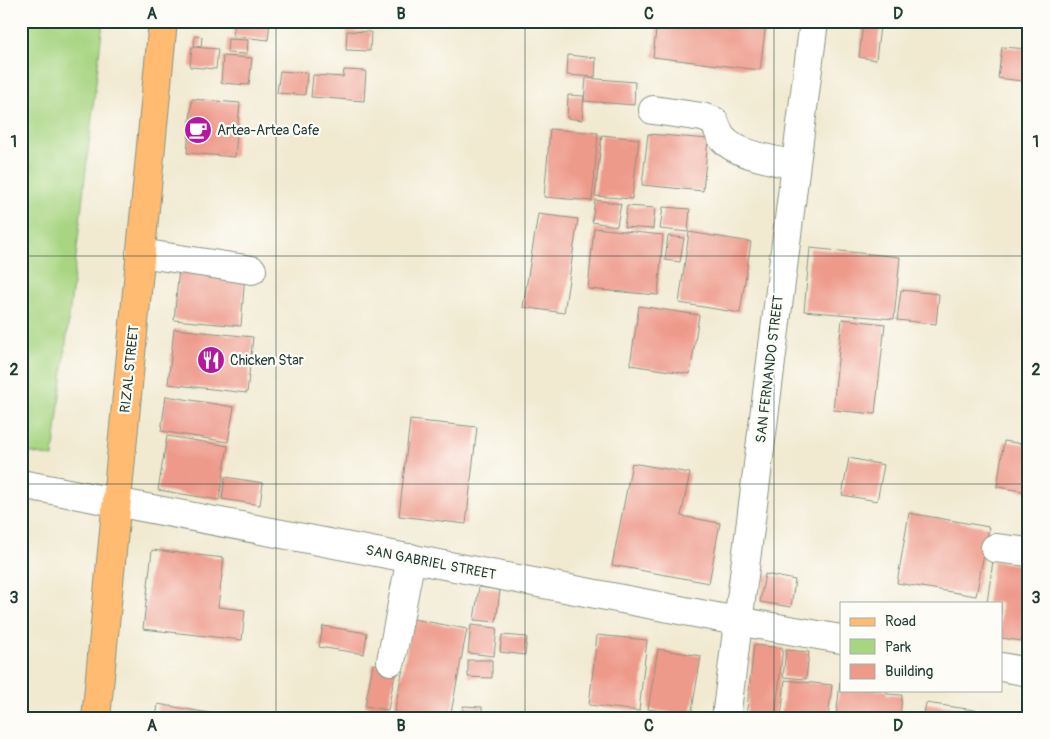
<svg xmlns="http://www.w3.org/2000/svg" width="1050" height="739" font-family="Pangolin,sans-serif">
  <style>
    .green { fill: #a8d582; stroke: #64895b }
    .building { fill: #ee9a8a }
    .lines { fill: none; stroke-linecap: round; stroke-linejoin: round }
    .minor-casing { stroke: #889482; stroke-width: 30 }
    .major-casing { stroke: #889482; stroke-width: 30 }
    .minor { stroke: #fff; stroke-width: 28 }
    .major { stroke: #ffbb71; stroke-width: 28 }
    .grid { fill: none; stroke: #1f3d34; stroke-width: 1; stroke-opacity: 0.55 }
    .labels { text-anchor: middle; stroke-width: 4.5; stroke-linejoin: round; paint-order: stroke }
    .poi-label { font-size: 14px; fill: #1f3d34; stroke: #fdfcf7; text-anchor: start }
    .street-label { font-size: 14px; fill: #1f3d34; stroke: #fdfcf7 }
    .neatline { fill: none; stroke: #1f3d34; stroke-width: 2 }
    .grid-label { font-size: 16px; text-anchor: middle; font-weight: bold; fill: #1f3d34 }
  </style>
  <rect width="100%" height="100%" fill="#fdfcf7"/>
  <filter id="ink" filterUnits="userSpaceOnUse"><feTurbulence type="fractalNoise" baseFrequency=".02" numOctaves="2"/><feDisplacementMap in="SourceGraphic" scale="10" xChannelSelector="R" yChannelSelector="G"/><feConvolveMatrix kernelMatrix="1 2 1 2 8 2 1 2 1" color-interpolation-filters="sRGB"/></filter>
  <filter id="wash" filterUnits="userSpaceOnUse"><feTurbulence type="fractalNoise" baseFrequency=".0096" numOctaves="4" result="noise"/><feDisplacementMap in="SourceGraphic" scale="20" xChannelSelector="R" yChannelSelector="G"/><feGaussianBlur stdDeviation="1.12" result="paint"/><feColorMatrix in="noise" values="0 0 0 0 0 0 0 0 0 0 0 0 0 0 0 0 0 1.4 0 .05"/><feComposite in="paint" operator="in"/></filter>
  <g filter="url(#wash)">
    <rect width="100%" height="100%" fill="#f1ead1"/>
    <polygon class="green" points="21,21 103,21 53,457 21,451"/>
    <g id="blocks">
      <g class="building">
        <polygon points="235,21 270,22 268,40 233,36"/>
        <polygon points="657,21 766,22 760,70 653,57"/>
        <polygon points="863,24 880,26 876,60 859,57"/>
        <polygon points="347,31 371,32 370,51 346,50"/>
        <polygon points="195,36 202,37 201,47 194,46"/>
        <polygon points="228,39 248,40 247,54 227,53"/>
        <polygon points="192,47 218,49 216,69 190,67"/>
        <polygon points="1002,47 1029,49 1029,82 998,78"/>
        <polygon points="568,55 596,58 595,77 567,75"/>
        <polygon points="223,56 252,58 249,85 221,83"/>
        <polygon points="344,70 366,71 364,101 311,97 313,75 343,77"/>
        <polygon points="280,71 307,73 305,95 277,93"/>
        <polygon points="586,78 635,82 634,105 584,101"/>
        <polygon points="568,95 584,96 582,120 567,118"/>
        <polygon points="192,99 240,103 235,157 187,153"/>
        <polygon points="550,129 598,133 592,201 544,197"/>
        <polygon points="648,134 708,139 703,191 642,185"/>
        <polygon points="602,135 639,139 632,199 595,196"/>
        <polygon points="595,200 621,204 617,226 592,222"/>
        <polygon points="627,206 655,208 653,229 624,227"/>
        <polygon points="663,207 690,209 688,232 660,229"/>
        <polygon points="538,214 578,219 564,313 523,307"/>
        <polygon points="594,228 663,235 658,295 588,289"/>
        <polygon points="689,232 751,242 740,313 679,303"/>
        <polygon points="668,236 684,238 680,262 665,260"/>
        <polygon points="810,248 900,257 894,319 804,311"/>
        <polygon points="179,268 245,274 241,326 174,320"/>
        <polygon points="901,290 939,294 936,324 897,320"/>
        <polygon points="639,306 699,315 690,374 630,365"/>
        <polygon points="842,319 885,324 875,414 833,410"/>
        <polygon points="174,329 253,337 247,393 168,384"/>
        <polygon points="166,396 234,407 228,442 161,431"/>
        <polygon points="410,420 477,427 466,524 399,516"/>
        <polygon points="167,436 228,446 219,500 158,490"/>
        <polygon points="1004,441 1029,445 1029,492 997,487"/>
        <polygon points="849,458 884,465 877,501 842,495"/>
        <polygon points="632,463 690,473 681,516 720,523 709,583 612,565"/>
        <polygon points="225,477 263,483 260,505 222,499"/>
        <polygon points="909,513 989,527 976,596 897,583"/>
        <polygon points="152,550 224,558 218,607 245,610 242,640 143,629"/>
        <polygon points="993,561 1029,566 1029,642 1001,638 1001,603 987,603"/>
        <polygon points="765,574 795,580 791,607 760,602"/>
        <polygon points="479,587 500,590 496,622 474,620"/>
        <polygon points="413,619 467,629 450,718 393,718"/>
        <polygon points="471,625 497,628 494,656 468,653"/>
        <polygon points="323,626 367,633 364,654 319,647"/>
        <polygon points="502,635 527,637 525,655 500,652"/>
        <polygon points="597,635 647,640 639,711 589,705"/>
        <polygon points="754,645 783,648 775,718 746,718"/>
        <polygon points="658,649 701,656 691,716 648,709"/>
        <polygon points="786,650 809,652 806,679 783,677"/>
        <polygon points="468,660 492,660 492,678 468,677"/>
        <polygon points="373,664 396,668 388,710 365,706"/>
        <polygon points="785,680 832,685 828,718 781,718"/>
        <polygon points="840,682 841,690 887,690 887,694 902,695 900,718 836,718"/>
        <polygon points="926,703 988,712 987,718 923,718"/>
        <polygon points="158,704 232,717 232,718 156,718"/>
        <polygon points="463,706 482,707 482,718 463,718"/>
      </g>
    </g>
  </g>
  <g filter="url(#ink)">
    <use href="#blocks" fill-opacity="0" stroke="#889482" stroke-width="1"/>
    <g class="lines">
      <g class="minor-casing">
        <g id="minor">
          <path d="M653 110 702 117 714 121C717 127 719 135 723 139 737 155 775 160 795 165"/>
          <polyline points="140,253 252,270"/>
          <polyline points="21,484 737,621 841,639"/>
          <polyline points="995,548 1029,552"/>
          <polyline points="391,661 411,558"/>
          <polyline points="1001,667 1029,672"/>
          <polyline points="726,718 814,21"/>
        </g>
      </g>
      <g class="major-casing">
        <polyline id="major" points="96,718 163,21"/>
      </g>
      <use href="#minor" class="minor"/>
      <use href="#major" class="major"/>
    </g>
  </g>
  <path class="grid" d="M276 21V718M525 21V718M774 21V718M21 256H1029M21 484H1029"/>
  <defs>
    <g id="cafe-disc" transform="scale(1.4375)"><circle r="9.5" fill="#b5179e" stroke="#fdfcf7"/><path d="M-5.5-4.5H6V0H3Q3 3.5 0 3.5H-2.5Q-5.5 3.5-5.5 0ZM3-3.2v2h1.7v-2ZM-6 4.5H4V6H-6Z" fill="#fff"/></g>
    <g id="restaurant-disc" transform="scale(1.4375)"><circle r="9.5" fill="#b5179e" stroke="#fdfcf7"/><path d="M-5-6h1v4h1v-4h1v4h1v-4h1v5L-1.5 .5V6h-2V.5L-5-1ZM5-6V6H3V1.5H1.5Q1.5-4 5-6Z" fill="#fff"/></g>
  </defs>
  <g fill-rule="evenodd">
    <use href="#cafe-disc" x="198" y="130"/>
    <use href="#restaurant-disc" x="211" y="360"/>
  </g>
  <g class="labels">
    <g class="poi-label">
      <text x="217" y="135">Artea-Artea Cafe</text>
      <text x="230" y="365">Chicken Star</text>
    </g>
    <g class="street-label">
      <text transform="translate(129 369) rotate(-84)" y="5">RIZAL STREET</text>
      <text transform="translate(769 369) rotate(-83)" y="5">SAN FERNANDO STREET</text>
      <text transform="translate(431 562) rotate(11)" y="5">SAN GABRIEL STREET</text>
    </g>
  </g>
  <rect width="1050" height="739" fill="none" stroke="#fdfcf7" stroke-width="55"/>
  <rect x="840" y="602" width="162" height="90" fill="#fdfcf7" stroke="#a4b0a9"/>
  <rect x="850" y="618" width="25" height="8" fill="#ffbb71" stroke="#a4b0a9"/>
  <text x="885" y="626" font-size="15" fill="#1f3d34">Road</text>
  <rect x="850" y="639" width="25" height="15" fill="#a8d582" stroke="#a4b0a9"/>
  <text x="885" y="652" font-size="15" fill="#1f3d34">Park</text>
  <rect x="850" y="664" width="25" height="15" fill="#ee9a8a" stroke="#a4b0a9"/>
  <text x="885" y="676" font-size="15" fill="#1f3d34">Building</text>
  <rect x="28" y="28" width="994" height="684" class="neatline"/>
  <g class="grid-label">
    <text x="152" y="19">A</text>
    <text x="401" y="19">B</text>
    <text x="649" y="19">C</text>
    <text x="898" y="19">D</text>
    <text x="14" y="147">1</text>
    <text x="1036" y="147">1</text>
    <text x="14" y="375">2</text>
    <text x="1036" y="375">2</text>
    <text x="14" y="603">3</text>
    <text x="1036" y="603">3</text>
    <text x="152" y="731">A</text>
    <text x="401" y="731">B</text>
    <text x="649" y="731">C</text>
    <text x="898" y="731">D</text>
  </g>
</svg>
